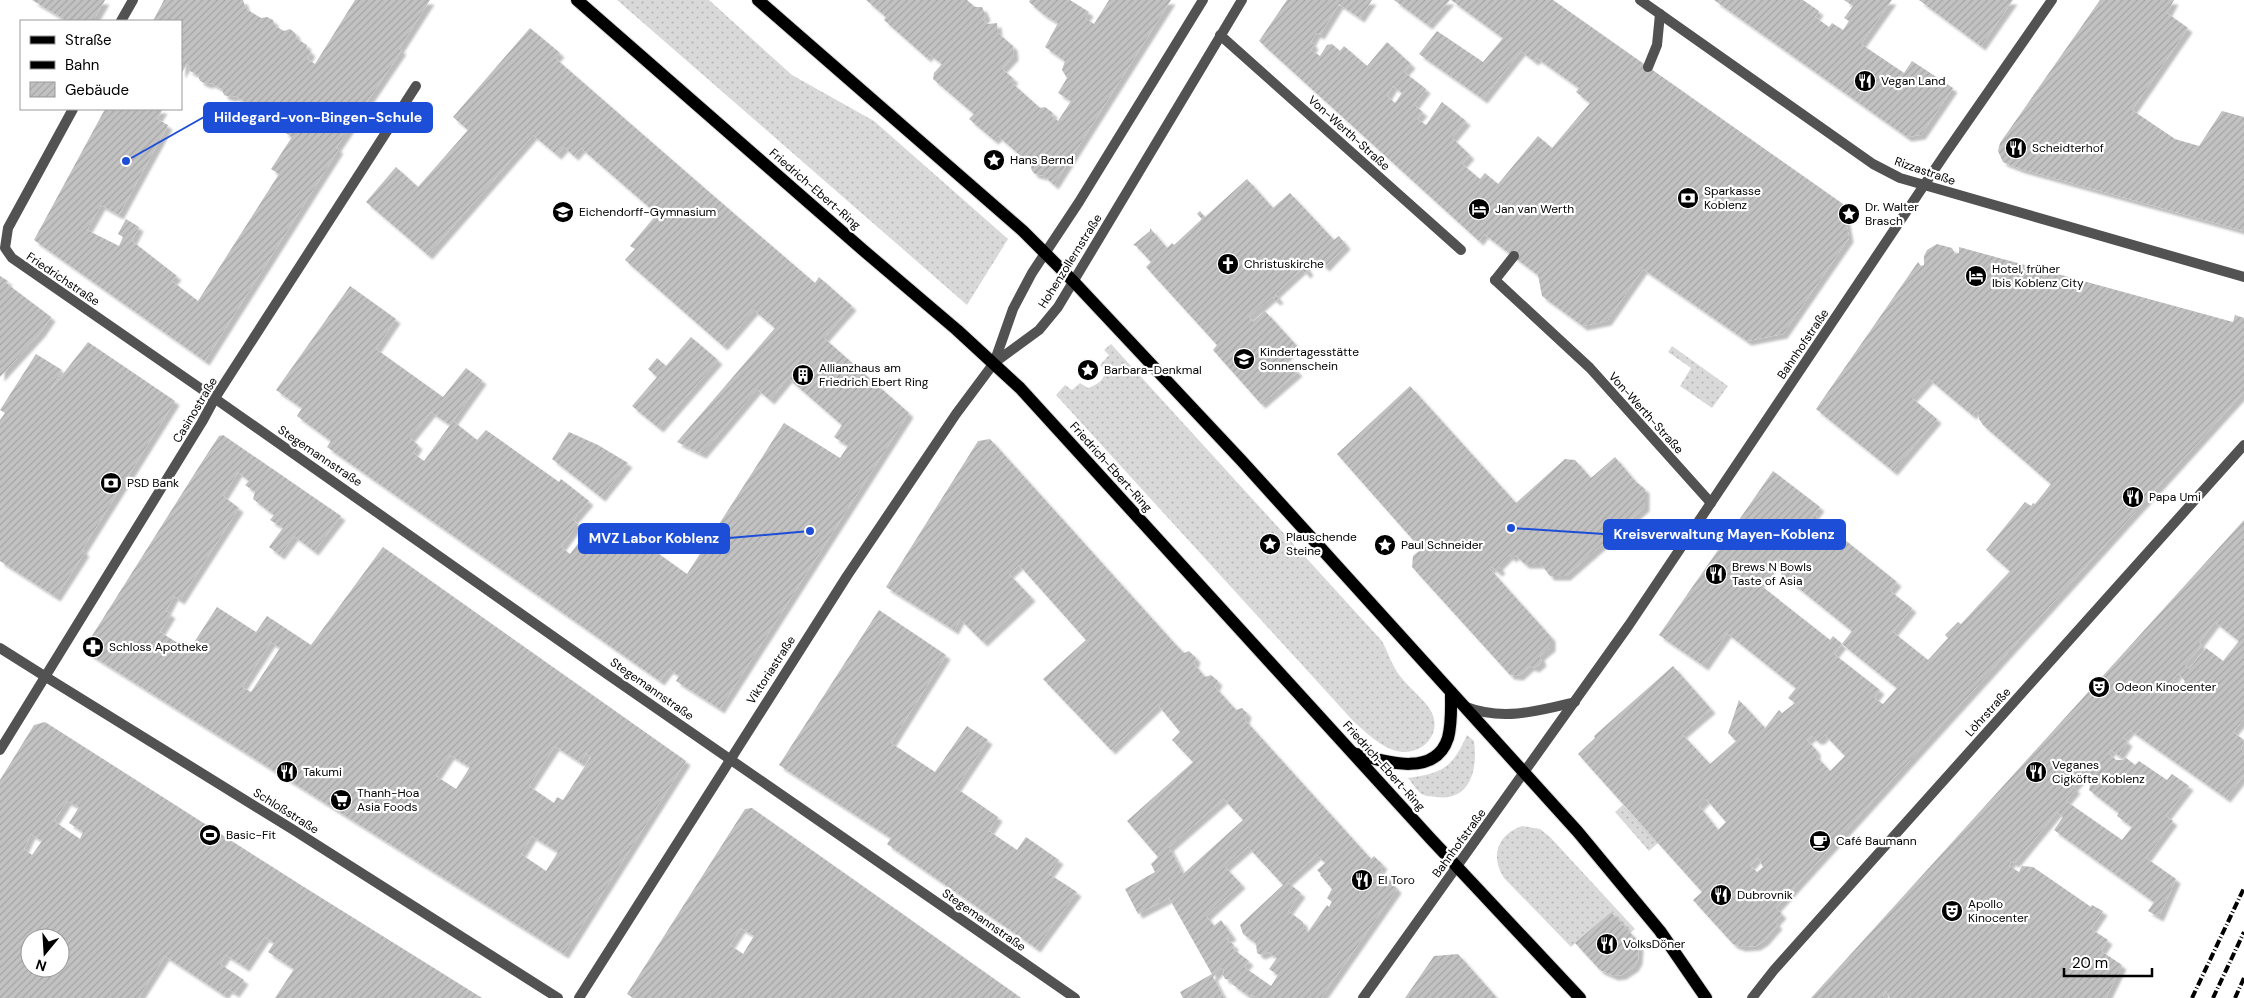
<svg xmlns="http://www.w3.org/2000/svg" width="2244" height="998" font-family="'DM Sans',sans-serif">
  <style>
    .grass { fill: url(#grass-dots) }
    .building { fill: url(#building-hatch); fill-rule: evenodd; filter: url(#shadow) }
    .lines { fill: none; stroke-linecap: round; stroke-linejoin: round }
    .primary-casing { stroke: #dbdbdb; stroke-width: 14 }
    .service { stroke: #525252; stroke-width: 10 }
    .pedestrian { stroke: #525252; stroke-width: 10 }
    .minor { stroke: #525252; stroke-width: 10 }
    .tertiary { stroke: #525252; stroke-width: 10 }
    .primary { stroke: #000; stroke-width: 12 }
    .rail { stroke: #000; stroke-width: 4; stroke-dasharray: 8 2.5 1 2.5; stroke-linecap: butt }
    .labels { text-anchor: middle; stroke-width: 4.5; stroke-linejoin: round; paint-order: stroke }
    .poi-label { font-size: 12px; fill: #000; stroke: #fff; text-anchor: start }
    .street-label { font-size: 12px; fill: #000; stroke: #fff }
    .leader { fill: none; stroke: #1d4ed8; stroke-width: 2 }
    .callout-dot { fill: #1d4ed8; stroke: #fff; stroke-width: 2 }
    .callout { fill: #1d4ed8; stroke: #1d4ed8; stroke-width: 2 }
    .callout-label { font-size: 14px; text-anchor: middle; font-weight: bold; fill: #fff }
  </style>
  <defs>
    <pattern id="grass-dots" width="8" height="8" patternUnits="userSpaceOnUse" patternTransform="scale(1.25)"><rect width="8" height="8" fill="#d9d9d9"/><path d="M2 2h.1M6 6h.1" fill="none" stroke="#b8b8b8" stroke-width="1.8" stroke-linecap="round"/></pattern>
    <pattern id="building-hatch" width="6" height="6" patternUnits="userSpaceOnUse" patternTransform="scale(1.25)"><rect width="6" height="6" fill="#c2c2c2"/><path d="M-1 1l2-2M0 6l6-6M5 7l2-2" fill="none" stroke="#a5a5a5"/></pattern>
    <filter id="shadow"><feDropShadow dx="4.5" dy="4.5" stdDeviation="1" flood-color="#0004"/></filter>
  </defs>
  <rect width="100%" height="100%" fill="#fff"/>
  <g class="grass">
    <polygon points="617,0 709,0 792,75 874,121 1008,239 967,305"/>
    <path d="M1111 344 1382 641C1388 652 1392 666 1400 676 1408 687 1427 701 1432 713 1440 731 1428 747 1412 751 1391 757 1369 735 1355 723L1056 395 1065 385 1072 390 1080 383 1088 388C1097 385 1105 380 1105 370L1100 365 1109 355 1104 350Z"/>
    <polygon points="1672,346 1728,386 1712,408 1680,386 1691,368 1668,352"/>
    <path d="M1467 735 1474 741C1478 768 1471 802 1436 797 1432 796 1427 797 1424 795 1418 793 1412 783 1408 778 1443 773 1452 768 1467 735Z"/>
    <polygon points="1623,805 1658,843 1649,851 1615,812"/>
    <path d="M1522 826 1540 829 1550 837 1635 929 1630 933 1611 912 1571 947 1504 878C1490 856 1497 835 1522 826Z"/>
  </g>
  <g class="building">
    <polygon points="32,0 105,0 93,21 67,21"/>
    <polygon points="164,0 243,0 246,9 261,18 267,17 273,20 275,26 284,31 290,29 295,33 297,39 307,45 306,48 311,52 307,59 315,64 355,0 430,0 399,49 402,50 336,148 339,149 205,361 34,240 105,109 163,109 157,119 168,125 119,215 101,205 87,230 119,246 123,237 118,234 126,219 139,227 132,241 177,276 172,281 198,301 279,174 271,169 292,137 284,132 289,122 280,117 278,120 273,116 275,113 270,110 268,114 258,108 254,110 247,107 245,102 235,96 231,97 224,95 222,89 211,83 207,84 200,81 198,75 188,70 190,66 187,64 181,74 181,21 153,21"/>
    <polygon points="866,0 967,0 975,7 982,7 986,16 983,20 988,24 997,23 998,33 1013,46 1014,56 1002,69 1014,79 1011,82 1040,108 1045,107 1053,113 1052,117 1058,121 1071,101 1058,93 1067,78 1062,70 1065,61 1045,47 1058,23 1043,14 1029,2 1030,0 1070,0 1089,12 1085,18 1094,24 1109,0 1171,0 1054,185 1044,176 1035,174 1032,171 1030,164 998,136 994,140 969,119 974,114 933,79 934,73 942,64 929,54 927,58 884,20 886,17"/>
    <path d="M1287 0H1372L1360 18 1339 4 1320 35 1316 33 1311 42 1314 45 1311 50 1320 56 1327 45 1332 44 1340 51 1344 46 1367 66 1387 42 1411 64 1404 72 1426 89 1414 105 1423 112 1417 119 1426 125 1442 102 1466 121 1452 138 1470 155 1462 164 1480 179 1485 173 1498 184 1538 136 1552 148 1590 103 1576 92 1579 88 1537 58 1534 61 1521 51 1483 99 1419 54 1437 31 1483 62 1503 38 1451 0H1553L1843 204 1849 238 1783 334 1747 341 1643 269 1607 321 1583 326 1542 296 1538 275 1484 234 1479 241 1259 41ZM1393 86 1402 93 1395 103 1387 96Z"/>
    <polygon points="1394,0 1450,0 1428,25"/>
    <polygon points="1714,0 1803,0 1819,11 1815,17 1829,27 1832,23 1843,30 1849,21 1844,18 1853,6 1844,0 1892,0 1861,44 1904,73 1912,61 1953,88 1921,135 1907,137"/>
    <polygon points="1919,0 2013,0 1981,46"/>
    <polygon points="2100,0 2174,0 2167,13 2188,28 2132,110 2175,139 2199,146 2222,111 2244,117 2244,231 2021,169 2003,162 1998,151 2000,143"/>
    <path d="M530 28 560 53 555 58 708 191 815 283 819 277 852 306 824 338 909 413 720 709 676 681 679 676 669 669 660 681 327 447 331 441 297 416 302 408 276 390 350 286 396 319 376 349 443 397 466 368 482 380 453 421 477 440 486 430 559 482 561 479 589 501 573 520 578 524 561 547 570 554 586 533 603 544 617 524 687 574 784 423 840 458 848 446 834 437 842 425 788 378 770 400 757 389 702 454 677 442 775 328 754 310 723 346 625 260 635 249 630 246 657 214 581 148 574 156 564 147 557 155 533 135 428 255 366 202 396 167 418 187 468 130 453 117ZM431 412 450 425 424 461 413 453 418 445 410 438Z"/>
    <polygon points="1247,179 1273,208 1290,193 1334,240 1339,236 1346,245 1325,267 1315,257 1305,266 1309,271 1306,274 1302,269 1275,294 1279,299 1276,301 1272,297 1249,317 1253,322 1265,311 1297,346 1284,358 1298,372 1261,404 1213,350 1217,345 1146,267 1151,262 1136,246 1133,245 1150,231 1150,228 1167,248 1172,243 1174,245 1202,219 1197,214 1200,211 1205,217"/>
    <path d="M1937 244 1952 248 1955 254 1959 253V247L2233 322 2235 315 2244 318V392L1776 908 1782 914 1775 922 1778 925 1764 941 1756 946 1741 947 1733 944 1693 900 1702 892 1578 754 1595 738 1594 736 1673 666 1711 709 1682 734 1710 764 1736 741 1728 733 1739 700 1765 728 1779 710 1782 713 1795 703 1788 698 1796 688 1727 633 1704 666 1659 635 1773 471 1820 507 1814 515 1897 582 1890 591 1912 608 1893 632 1928 660 1948 638 1945 635 1958 622 1961 624 2010 571 1986 550 2025 502 2031 506 2033 503 2035 504 2051 484 1983 425 1979 419V412L1976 410 1972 415 1929 379 1912 398 1937 419 1893 471 1816 409 1918 262 1921 266 1924 265V256L1927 250ZM1778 558 1787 565 1781 574 1852 631 1842 644 1897 688 1883 704 1874 698 1880 690 1834 654 1842 644 1833 636 1830 640 1759 584ZM1825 735 1845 756 1830 771 1816 756V750L1807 740 1812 736 1816 740H1820ZM1706 799 1726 822 1718 830 1699 806ZM1758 857 1763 867 1757 872 1750 866Z"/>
    <polygon points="0,276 8,281 6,283 51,317 41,332 0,377"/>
    <polygon points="691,337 718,360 659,428 632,406 657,377 648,369 657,358 666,366"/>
    <polygon points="88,342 175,401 82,550 85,552 56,597 0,561 0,420 5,413 0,410 36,354 62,370 49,392"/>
    <polygon points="1410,386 1516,503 1565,459 1575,460 1591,478 1615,457 1635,481 1645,489 1645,507 1566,576 1550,576 1541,564 1525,564 1515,555 1512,558 1509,555 1498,566 1501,569 1498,572 1492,567 1490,569 1551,637 1551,647 1540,656 1542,662 1535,668 1530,666 1519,676 1510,675 1412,567 1413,556 1421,549 1337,454"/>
    <polygon points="569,432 598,445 628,463 601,497 552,459"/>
    <path d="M223 435 341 516 314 551 294 536 280 555 269 547 283 528 270 520 274 515 253 499 255 492 245 485 249 481 238 472 223 496 239 508 180 600 174 596 166 611 171 614 160 632 189 650 217 607 256 632 267 616 311 645 383 547 686 761 564 954 83 650 202 462 219 436ZM271 642 280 648 251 692 242 687ZM555 746 581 763 586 753 591 757 563 800 557 797 554 803 529 786ZM450 755 470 767 456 789 436 776ZM532 836 558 852 546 871 521 854Z"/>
    <path d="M990 439 1176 645 1184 653 1189 651 1196 658 1194 664 1205 677 1211 675 1218 681 1215 687 1236 710 1242 708 1247 713 1245 720 1371 859 1374 856 1383 865 1380 869 1397 889 1321 998H1254L1255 996 1246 994 1232 984V980L1225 979 1223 975 1224 971 1221 968 1213 977 1224 998H1183L1180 992 1212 974 1169 898 1138 914 1125 889 1155 872 1151 864 1158 857 1127 821 1193 762 1172 740 1180 732 1158 705 1111 750 1043 679 1086 640 1019 565 1009 574 1031 597 983 642 960 619 954 630 886 587 978 441ZM1224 799 1243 820 1183 874 1169 847ZM1248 847 1283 885 1240 925 1243 934 1256 943 1257 953 1261 955 1268 952 1277 958 1269 969 1278 975 1271 986 1244 967 1249 961 1233 949 1234 945 1226 939 1232 936 1221 920 1214 926 1206 916 1241 884 1225 867ZM1317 855 1325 863 1317 870 1321 874 1320 875 1332 889 1327 898 1332 902 1329 907 1327 905 1308 932 1304 928 1303 922 1288 911 1301 893 1287 882Z"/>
    <path d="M2244 520V718L2233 732 2244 740 2241 749 2244 752V775L2226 798 2130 730 2123 738 2128 742 2119 756 2111 750 2109 754 2116 760H2123L2125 757 2135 765 2139 761 2167 780 2172 774 2189 786 2166 816 2173 821 2146 858 2176 879 2159 917 2148 911 2154 902 2054 830 2063 817 2057 812 2015 863 2011 861 2009 866 2019 872 2022 866 2033 867 2091 907 2092 905 2103 911 2091 929 2108 940 2101 951 2122 965 2106 998H1890L1886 991 1883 995 1884 998H1811ZM2215 622 2239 641 2223 661 2206 648 2189 669 2185 665 2202 645 2199 643ZM2178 673 2185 681 2182 686 2173 680ZM2083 776 2091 781 2089 790 2119 813 2117 816 2132 827 2122 840 2066 801 2076 789 2073 787Z"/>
    <polygon points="879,610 946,655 891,743 935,772 967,726 988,740 956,788 998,817 989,831 1017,850 1026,837 1059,860 1049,874 1077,892 1036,948 887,844 891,838 779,765"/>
    <path d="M45 722 304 887 482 998H275L294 969 268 952 274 943 265 937 245 967 226 955 220 964 244 980 235 993 228 989 224 995 165 956 139 997 141 998H0V780L34 725ZM67 801 79 807 69 823 83 832 80 839 54 821ZM31 834 42 841 32 855 24 849ZM30 938H60V968H30Z"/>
    <path d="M752 808 904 915 1021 998H633L627 994 745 809ZM741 928 754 936 743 954 730 945Z"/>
    <polygon points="1611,912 1635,938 1639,945 1638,960 1634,967 1622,975 1614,976 1600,970 1575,943"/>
    <polygon points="1458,954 1497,998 1405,998 1434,956"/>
  </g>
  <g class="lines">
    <g class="primary-casing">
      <g id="primary">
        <polyline points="577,0 863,250 957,330 1020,388 1430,838 1580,998"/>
        <polyline points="758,0 1023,231 1074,282 1241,460 1578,832 1660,931 1706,998"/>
        <path d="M1353 753C1382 761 1435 779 1448 738 1452 723 1451 707 1451 692"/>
      </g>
    </g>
    <g class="service">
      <polyline points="1648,67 1657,45 1660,14"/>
      <polyline points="1495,280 1514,256"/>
    </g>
    <polyline class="pedestrian" points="46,677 292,829 558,998"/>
    <g class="minor">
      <polyline points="1640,0 1873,164 1900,178 2244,277"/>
      <polyline points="121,21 133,0"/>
      <polyline points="1220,35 1461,250"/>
      <polyline points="73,109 8,228 5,248 12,258 200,388 601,670 1075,998"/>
      <polyline points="1495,280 1590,368 1711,503"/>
      <polyline points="0,648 46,677"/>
      <path d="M1466 707C1503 721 1538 711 1575 702"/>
      <polyline points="0,750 202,422 215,398 416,86"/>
      <polyline points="1363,998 1629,625 1945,154 2052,0"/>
      <polyline points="1752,998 1774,970 2244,445"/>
    </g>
    <g class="tertiary">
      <polyline points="994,363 1039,330 1058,307 1242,0"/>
      <polyline points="579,998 847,576 956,414 994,363 1013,309 1032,273 1079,202 1203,0"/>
    </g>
    <use href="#primary" class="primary"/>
    <g class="rail">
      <polyline points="2192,998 2244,888"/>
      <polyline points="2213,998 2244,932"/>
      <polyline points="2235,998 2244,978"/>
    </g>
  </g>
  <defs>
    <g id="restaurant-disc" transform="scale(1.125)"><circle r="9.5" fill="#000" stroke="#fff"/><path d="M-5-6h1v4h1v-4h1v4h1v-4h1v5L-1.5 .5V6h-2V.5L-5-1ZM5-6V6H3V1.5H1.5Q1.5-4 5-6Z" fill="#fff"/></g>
    <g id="sight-disc" transform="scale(1.125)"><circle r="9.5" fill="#000" stroke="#fff"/><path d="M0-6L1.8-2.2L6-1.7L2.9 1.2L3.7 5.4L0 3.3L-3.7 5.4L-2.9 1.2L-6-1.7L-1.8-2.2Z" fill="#fff"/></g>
    <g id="bank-disc" transform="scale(1.125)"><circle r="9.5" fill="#000" stroke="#fff"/><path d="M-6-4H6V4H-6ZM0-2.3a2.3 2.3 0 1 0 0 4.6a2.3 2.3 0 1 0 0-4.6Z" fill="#fff"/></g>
    <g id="hotel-disc" transform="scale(1.125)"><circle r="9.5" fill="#000" stroke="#fff"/><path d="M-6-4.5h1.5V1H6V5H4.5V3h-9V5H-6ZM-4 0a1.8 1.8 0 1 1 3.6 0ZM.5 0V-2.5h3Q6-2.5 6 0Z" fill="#fff"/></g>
    <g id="school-disc" transform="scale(1.125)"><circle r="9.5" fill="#000" stroke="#fff"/><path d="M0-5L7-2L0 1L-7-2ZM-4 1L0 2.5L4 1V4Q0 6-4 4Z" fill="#fff"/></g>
    <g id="church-disc" transform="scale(1.125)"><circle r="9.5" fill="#000" stroke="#fff"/><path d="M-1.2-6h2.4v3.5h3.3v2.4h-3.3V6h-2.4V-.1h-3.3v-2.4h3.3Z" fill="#fff"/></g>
    <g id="building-disc" transform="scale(1.125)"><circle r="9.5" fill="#000" stroke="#fff"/><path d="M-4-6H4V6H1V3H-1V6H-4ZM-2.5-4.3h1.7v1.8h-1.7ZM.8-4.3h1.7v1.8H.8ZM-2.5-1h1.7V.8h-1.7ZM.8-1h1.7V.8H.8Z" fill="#fff"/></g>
    <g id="pharmacy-disc" transform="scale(1.125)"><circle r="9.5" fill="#000" stroke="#fff"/><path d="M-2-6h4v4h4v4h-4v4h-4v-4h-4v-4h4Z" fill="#fff"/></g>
    <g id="theatre-disc" transform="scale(1.125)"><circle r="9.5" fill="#000" stroke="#fff"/><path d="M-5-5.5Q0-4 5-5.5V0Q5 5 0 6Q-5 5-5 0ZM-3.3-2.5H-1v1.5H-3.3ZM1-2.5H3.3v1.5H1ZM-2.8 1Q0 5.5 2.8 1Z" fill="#fff"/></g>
    <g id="supermarket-disc" transform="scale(1.125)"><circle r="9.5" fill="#000" stroke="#fff"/><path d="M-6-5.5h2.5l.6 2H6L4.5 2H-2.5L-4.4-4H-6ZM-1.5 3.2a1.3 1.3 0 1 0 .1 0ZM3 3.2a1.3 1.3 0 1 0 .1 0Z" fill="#fff"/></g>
    <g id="stadium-disc" transform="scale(1.125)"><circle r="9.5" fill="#000" stroke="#fff"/><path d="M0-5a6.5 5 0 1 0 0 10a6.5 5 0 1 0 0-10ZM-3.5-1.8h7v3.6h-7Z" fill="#fff"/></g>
    <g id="cafe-disc" transform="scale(1.125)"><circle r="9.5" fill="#000" stroke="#fff"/><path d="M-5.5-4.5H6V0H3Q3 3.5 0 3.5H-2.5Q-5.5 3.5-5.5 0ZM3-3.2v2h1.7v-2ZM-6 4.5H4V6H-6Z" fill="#fff"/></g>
  </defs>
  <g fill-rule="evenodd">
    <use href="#restaurant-disc" x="1865" y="81"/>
    <use href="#restaurant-disc" x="2016" y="148"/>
    <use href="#sight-disc" x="994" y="160"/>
    <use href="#bank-disc" x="1688" y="198"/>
    <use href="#hotel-disc" x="1479" y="209"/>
    <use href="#school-disc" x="563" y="212"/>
    <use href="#sight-disc" x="1849" y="214"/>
    <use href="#church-disc" x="1228" y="264"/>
    <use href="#hotel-disc" x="1976" y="276"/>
    <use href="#school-disc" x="1244" y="359"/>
    <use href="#sight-disc" x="1088" y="370"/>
    <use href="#building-disc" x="803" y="375"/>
    <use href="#bank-disc" x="111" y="483"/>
    <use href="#restaurant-disc" x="2133" y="497"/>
    <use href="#sight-disc" x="1270" y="544"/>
    <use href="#sight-disc" x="1385" y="545"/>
    <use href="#restaurant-disc" x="1716" y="574"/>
    <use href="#pharmacy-disc" x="93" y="647"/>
    <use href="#theatre-disc" x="2099" y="687"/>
    <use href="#restaurant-disc" x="287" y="772"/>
    <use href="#restaurant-disc" x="2036" y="772"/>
    <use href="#supermarket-disc" x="341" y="800"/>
    <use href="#stadium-disc" x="210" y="835"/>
    <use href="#cafe-disc" x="1820" y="841"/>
    <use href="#restaurant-disc" x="1362" y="880"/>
    <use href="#restaurant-disc" x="1721" y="895"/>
    <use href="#theatre-disc" x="1952" y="911"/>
    <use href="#restaurant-disc" x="1607" y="944"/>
  </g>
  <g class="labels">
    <g class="poi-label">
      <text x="1881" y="85">Vegan Land</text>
      <text x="2032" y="152">Scheidterhof</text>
      <text x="1010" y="164">Hans Bernd</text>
      <text x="1704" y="195">Sparkasse<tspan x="1704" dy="14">Koblenz</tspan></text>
      <text x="1865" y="211">Dr. Walter<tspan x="1865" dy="14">Brasch</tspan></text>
      <text x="1495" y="213">Jan van Werth</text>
      <text x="579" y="216">Eichendorff-Gymnasium</text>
      <text x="1244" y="268">Christuskirche</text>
      <text x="1992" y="273">Hotel, früher<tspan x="1992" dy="14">Ibis Koblenz City</tspan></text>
      <text x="1260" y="356">Kindertagesstätte<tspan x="1260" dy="14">Sonnenschein</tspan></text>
      <text x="819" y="372">Allianzhaus am<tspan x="819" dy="14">Friedrich Ebert Ring</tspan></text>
      <text x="1104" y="374">Barbara-Denkmal</text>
      <text x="127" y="487">PSD Bank</text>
      <text x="2149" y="501">Papa Umi</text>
      <text x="1286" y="541">Plauschende<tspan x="1286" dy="14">Steine</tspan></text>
      <text x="1401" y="549">Paul Schneider</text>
      <text x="1732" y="571">Brews N Bowls<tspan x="1732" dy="14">Taste of Asia</tspan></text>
      <text x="109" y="651">Schloss Apotheke</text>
      <text x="2115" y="691">Odeon Kinocenter</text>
      <text x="2052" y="769">Veganes<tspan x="2052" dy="14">Cigköfte Koblenz</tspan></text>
      <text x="303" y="776">Takumi</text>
      <text x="357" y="797">Thanh-Hoa<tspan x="357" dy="14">Asia Foods</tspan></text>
      <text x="226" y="839">Basic-Fit</text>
      <text x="1836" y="845">Café Baumann</text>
      <text x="1378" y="884">El Toro</text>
      <text x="1737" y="899">Dubrovnik</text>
      <text x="1968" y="908">Apollo<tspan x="1968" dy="14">Kinocenter</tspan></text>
      <text x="1623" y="948">VolksDöner</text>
    </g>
    <g class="street-label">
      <text transform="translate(1349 133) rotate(42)" y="4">Von-Werth-Straße</text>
      <text transform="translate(1925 171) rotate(19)" y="4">Rizzastraße</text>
      <text transform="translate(815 189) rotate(41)" y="4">Friedrich-Ebert-Ring</text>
      <text transform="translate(1070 261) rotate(-58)" y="4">Hohenzollernstraße</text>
      <text transform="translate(63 279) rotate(34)" y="4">Friedrichstraße</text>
      <text transform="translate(1803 344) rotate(-56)" y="4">Bahnhofstraße</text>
      <text transform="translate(195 410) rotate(-59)" y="4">Casinostraße</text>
      <text transform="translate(1646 413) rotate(48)" y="4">Von-Werth-Straße</text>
      <text transform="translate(320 456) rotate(34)" y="4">Stegemannstraße</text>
      <text transform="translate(1111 467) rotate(48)" y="4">Friedrich-Ebert-Ring</text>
      <text transform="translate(771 670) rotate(-57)" y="4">Viktoriastraße</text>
      <text transform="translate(652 689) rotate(35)" y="4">Stegemannstraße</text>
      <text transform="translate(1988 712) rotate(-48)" y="4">Löhrstraße</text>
      <text transform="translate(1384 766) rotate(48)" y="4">Friedrich-Ebert-Ring</text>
      <text transform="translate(286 811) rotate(32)" y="4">Schloßstraße</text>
      <text transform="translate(1459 843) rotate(-54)" y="4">Bahnhofstraße</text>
      <text transform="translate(984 920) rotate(35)" y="4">Stegemannstraße</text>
    </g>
  </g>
  <path class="leader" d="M126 161L204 117M1511 528L1604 534M810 531L729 538"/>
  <g class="callout-dot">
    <circle cx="126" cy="161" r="5"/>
    <circle cx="1511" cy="528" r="5"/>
    <circle cx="810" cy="531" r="5"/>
  </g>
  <g class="callout">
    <rect x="204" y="103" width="228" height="29" rx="5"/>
    <rect x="1604" y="520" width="241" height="29" rx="5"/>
    <rect x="579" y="524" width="150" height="29" rx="5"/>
  </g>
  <g class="callout-label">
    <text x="318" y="122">Hildegard-von-Bingen-Schule</text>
    <text x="1724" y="539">Kreisverwaltung Mayen-Koblenz</text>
    <text x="654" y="543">MVZ Labor Koblenz</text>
  </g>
  <rect x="20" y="20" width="162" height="90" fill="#ffffff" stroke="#999999"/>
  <rect x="30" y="36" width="25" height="8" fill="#000000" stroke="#999999"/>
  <text x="65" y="45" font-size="15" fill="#000000">Straße</text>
  <rect x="30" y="61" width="25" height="8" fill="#000000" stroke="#999999"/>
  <text x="65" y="70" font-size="15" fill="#000000">Bahn</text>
  <rect x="30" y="82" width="25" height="15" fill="url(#building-hatch)" stroke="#999999"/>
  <text x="65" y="95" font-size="15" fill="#000000">Gebäude</text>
  <g transform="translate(45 953) rotate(198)"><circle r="24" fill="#ffffff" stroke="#999999"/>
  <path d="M0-4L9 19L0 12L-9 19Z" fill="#000000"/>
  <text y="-8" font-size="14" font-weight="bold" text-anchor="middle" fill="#000000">N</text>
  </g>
  <path d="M2064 968v8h88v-8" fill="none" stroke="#000000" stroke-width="2.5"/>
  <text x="2072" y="968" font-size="15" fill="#000000" stroke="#ffffff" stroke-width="4" paint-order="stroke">20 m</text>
</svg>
